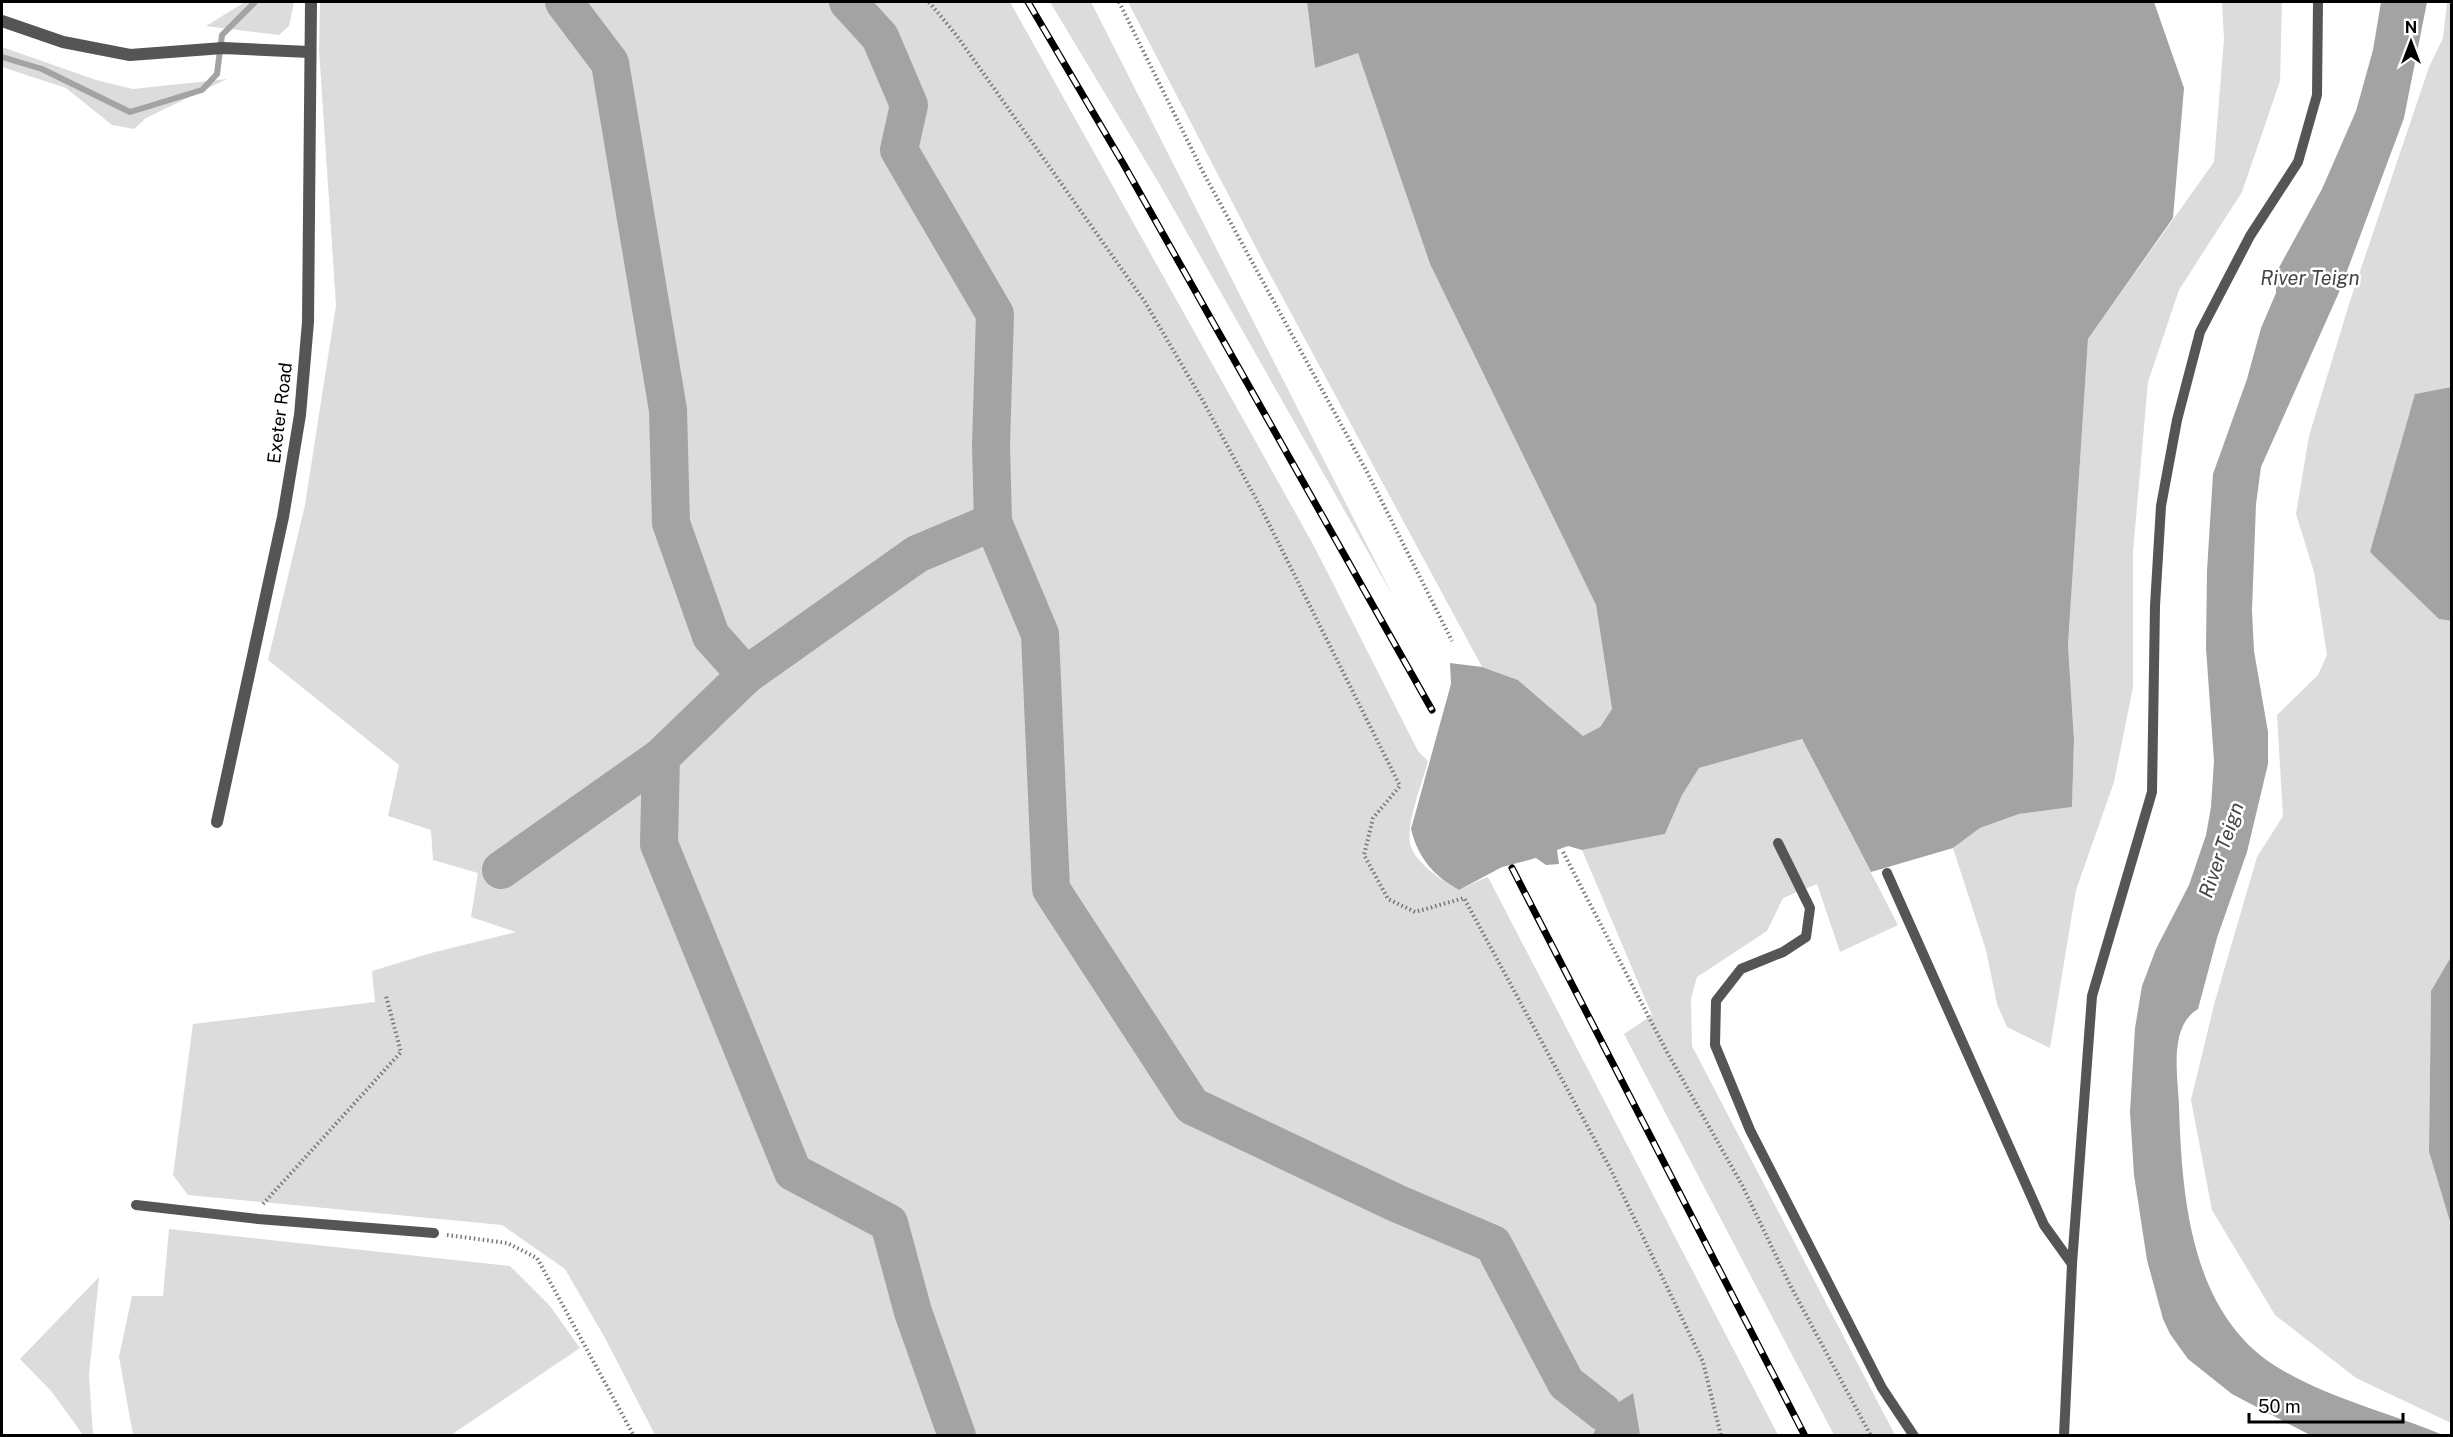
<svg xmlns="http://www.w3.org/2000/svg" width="2453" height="1437" font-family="'Public Sans',sans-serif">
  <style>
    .green { fill: #dcdcdc }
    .water { fill: #a3a3a3 }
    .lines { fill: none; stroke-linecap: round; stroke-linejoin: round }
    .stream { stroke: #a3a3a3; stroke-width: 6 }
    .river { stroke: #a3a3a3; stroke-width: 38 }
    .path { stroke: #777; stroke-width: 4; stroke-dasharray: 1.5 3; stroke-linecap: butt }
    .service { stroke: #555; stroke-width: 10 }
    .minor { stroke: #555; stroke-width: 12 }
    .tertiary { stroke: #555; stroke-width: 12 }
    .rail-casing { stroke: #000; stroke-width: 7 }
    .rail { stroke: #fff; stroke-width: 4.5; stroke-dasharray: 14; stroke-linecap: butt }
    .labels { text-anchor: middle; stroke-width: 5; stroke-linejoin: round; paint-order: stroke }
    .street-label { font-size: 18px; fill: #000; stroke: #fff }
    .water-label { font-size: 20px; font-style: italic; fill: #444; stroke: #fff }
  </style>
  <rect width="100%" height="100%" fill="#fff"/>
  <g class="green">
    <polygon points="245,2 294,2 289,26 279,35 206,26"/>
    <path d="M320 2H1010L1314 546 1418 751 1428 761C1423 781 1404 828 1411 847 1418 865 1444 882 1459 890L1487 877 1489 879 1778 1435H1636L1640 1432 1633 1393 1603 1412 1593 1436 655 1435 605 1338 565 1269 502 1225 188 1195 173 1175 193 1024 375 1002 372 971 431 953 516 932 471 917 478 873 433 860 431 830 388 816 399 765 268 660 305 505 336 305 319 50Z"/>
    <polygon points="1050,2 1091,2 1394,598 1160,185"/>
    <polygon points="1128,2 1307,2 1315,68 1358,52 1430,264 1596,605 1612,709 1600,727 1583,736 1518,680 1482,667 1265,265"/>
    <polygon points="2222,2 2282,2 2280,81 2242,192 2179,290 2148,382 2133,552 2133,687 2114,782 2076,890 2050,1048 2007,1027 1997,1004 1986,950 1953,848 1980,828 2019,814 2072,807 2074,740 2068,645 2088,339 2214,162 2224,39"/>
    <polygon points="2447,2 2451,2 2451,387 2415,394 2439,619 2451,621 2452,957 2431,991 2429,1152 2451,1225 2451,1423 2356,1378 2275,1315 2212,1210 2191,1100 2215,1001 2257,857 2283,816 2277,715 2318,675 2327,655 2314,572 2296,514 2309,436 2350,301 2429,67 2443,38"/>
    <polygon points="2,47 96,80 133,89 227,79 146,118 134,129 112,125 66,88 2,67"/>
    <polygon points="1802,739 1898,925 1840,952 1817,884 1783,898 1767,931 1697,977 1691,999 1692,1046 1895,1435 1834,1435 1624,1034 1652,1015 1582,850 1665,834 1682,795 1699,768"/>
    <polygon points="169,1229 510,1266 550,1306 580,1348 451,1435 133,1435 119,1357 132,1296 163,1296"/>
    <polygon points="99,1277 89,1375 93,1435 83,1435 52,1392 20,1359"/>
  </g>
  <g class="water">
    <path d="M1307 2H2154L2184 88 2173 218 2088 339 2068 645 2074 740 2072 807 2019 814 1980 828 1953 848 1871 872 1802 739 1699 768 1682 795 1665 834 1582 850 1568 846 1557 850 1559 864 1546 865 1536 858 1502 867 1459 890C1434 876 1418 858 1411 829L1451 684 1450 663 1482 667 1518 680 1583 736 1600 727 1612 709 1596 605 1430 264 1358 53 1315 68Z"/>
    <path d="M2381 2H2427L2404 118 2340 290 2261 467 2256 504 2252 611 2254 651 2268 732V764L2247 852 2217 938 2198 1009C2168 1027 2178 1076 2179 1106 2182 1200 2191 1318 2282 1370 2332 1399 2390 1413 2443 1435H2310L2232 1394 2188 1359 2170 1334 2163 1319 2147 1260 2134 1175 2130 1112 2135 1028 2142 986 2156 949 2189 885 2206 835 2211 807 2214 761 2206 648 2207 571 2213 474 2247 379 2261 328 2276 293V273L2322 189 2356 111 2373 50Z"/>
    <polygon points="2451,387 2452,387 2451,621 2439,619 2370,552 2415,394"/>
    <polygon points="2451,957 2452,957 2451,1225 2429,1152 2431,991"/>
    <polygon points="1633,1393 1640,1433 1636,1435 1593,1435 1603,1412"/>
  </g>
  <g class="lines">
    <polyline class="stream" points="2,57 42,69 130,112 202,90 217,74 222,35 255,2"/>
    <g class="river">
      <polyline points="564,2 610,63 668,410 671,523 711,636 746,675 917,554 993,522"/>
      <polyline points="848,2 880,37 909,105 899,150 995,314 991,445 993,522 1040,634 1051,889 1192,1106 1396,1203 1493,1244 1566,1383 1603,1412"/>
      <polyline points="746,675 661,757 659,844 793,1172 889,1223 913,1312 957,1436"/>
      <polyline points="501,870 661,757"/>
    </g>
    <g class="path">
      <polyline points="929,2 957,36 1145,302 1203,401 1261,508 1400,786 1373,818 1364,855 1388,899 1415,912 1464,898 1611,1170 1703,1362 1721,1436"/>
      <polyline points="1119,2 1204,174 1367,472 1452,641"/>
      <polyline points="1563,852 1667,1052 1742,1185 1790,1285 1871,1436"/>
      <polyline points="263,1204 401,1052 386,996"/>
      <polyline points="447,1235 507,1243 537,1258 634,1436"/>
    </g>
    <g class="service">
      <polyline points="1778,843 1810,908 1806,937 1783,952 1741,969 1716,1001 1715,1045 1750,1130 1882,1388 1914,1436"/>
      <polyline points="1887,873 2044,1225 2072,1264"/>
      <polyline points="136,1205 258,1219 434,1233"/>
      <polyline points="2064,1436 2072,1264 2092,996 2152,792 2155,606 2161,506 2177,420 2200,332 2250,236 2298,162 2317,95 2318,2"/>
    </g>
    <polyline class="minor" points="2,21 63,42 130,55 223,48 309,52"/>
    <polyline class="tertiary" points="217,822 283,517 300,415 308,322 311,2"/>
    <g class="rail-casing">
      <g id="rail">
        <polyline points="1028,2 1124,165 1432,710"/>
        <polyline points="1512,868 1805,1436"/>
      </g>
    </g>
    <use href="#rail" class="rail"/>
  </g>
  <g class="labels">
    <g class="street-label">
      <text transform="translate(280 413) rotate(-83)" y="6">Exeter Road</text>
    </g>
    <g class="water-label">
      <text x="2310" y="285">River Teign</text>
      <text transform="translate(2221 850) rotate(-71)" y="7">River Teign</text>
    </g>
  </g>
  <rect width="2453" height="1437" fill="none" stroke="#000000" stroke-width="6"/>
  <g transform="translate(2411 42)" stroke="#ffffff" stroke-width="4.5" paint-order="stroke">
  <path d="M0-4.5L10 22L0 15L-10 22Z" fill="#000000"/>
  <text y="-9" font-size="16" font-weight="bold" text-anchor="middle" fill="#000000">N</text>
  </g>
  <path d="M2249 1413v9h154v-9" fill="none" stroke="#000000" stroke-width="3"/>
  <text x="2258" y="1413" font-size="18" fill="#000000" stroke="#ffffff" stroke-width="4.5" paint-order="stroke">50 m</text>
</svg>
